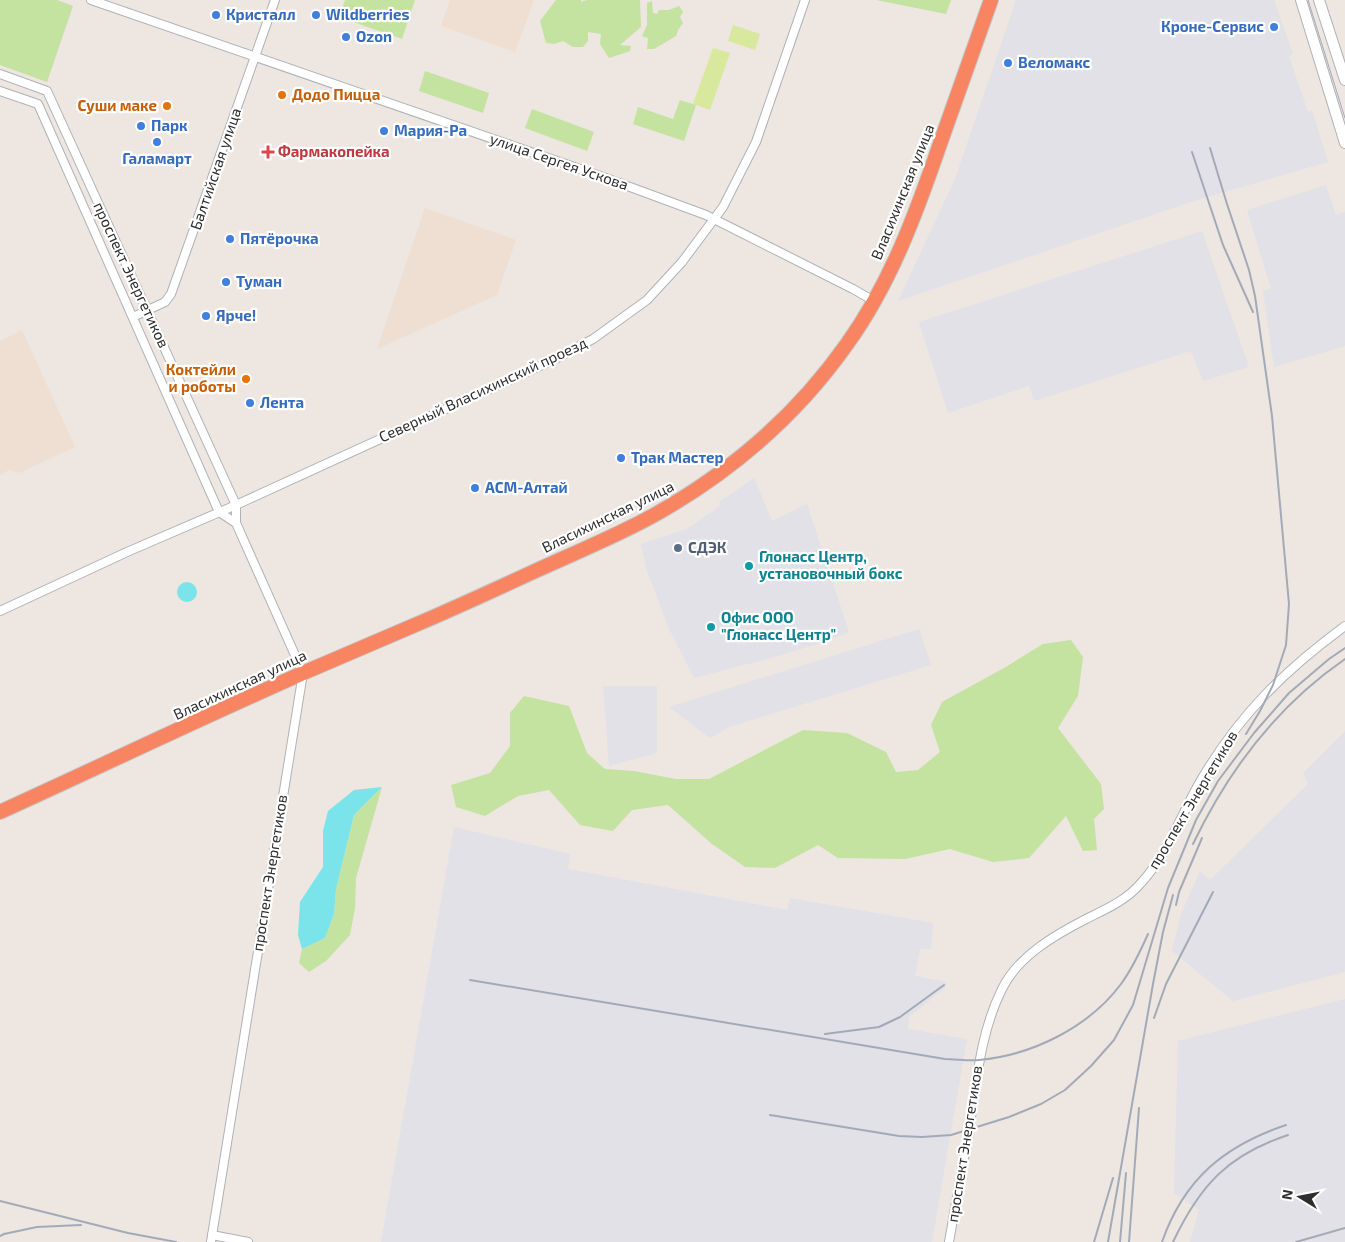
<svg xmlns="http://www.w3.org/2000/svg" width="1345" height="1242" font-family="'Exo 2',sans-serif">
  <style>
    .industrial { fill: #e1e1e7 }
    .education { fill: #eedfd2 }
    .green { fill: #c4e2a0 }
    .pitch { fill: #d8e89d }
    .water { fill: #7ae4ea }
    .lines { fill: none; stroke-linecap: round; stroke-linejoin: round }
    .street-casing { stroke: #aeb2b9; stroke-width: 10 }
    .secondary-casing { stroke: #aeb2b9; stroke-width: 12 }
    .highway-casing { stroke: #c4c4c4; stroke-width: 16 }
    .street { stroke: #fff; stroke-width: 8 }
    .secondary { stroke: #fff; stroke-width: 10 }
    .highway { stroke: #f88462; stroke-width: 14 }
    .tram { stroke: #a3aab7; stroke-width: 1 }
    .rail { stroke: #a3aab7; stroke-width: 2 }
    .shop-dot { fill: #3f7fe0; stroke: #fff; stroke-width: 2 }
    .food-dot { fill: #e8710a; stroke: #fff; stroke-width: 2 }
    .health-dot { fill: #e0444e; stroke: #fff; stroke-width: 2 }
    .service-dot { fill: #5c6f8a; stroke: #fff; stroke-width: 2 }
    .culture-dot { fill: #0f9aa8; stroke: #fff; stroke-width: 2 }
    .labels { text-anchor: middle; stroke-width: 4.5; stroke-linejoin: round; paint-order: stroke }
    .shop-label { font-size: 15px; font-weight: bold; fill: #366cbe; stroke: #fff; text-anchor: start }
    .food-label { font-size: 15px; font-weight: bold; fill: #c56008; stroke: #fff; text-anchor: end }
    .health-label { font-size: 15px; font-weight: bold; fill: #be3a42; stroke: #fff; text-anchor: start }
    .street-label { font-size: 15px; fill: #2e2e2e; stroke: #fff }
    .service-label { font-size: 15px; font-weight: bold; fill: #4e5e75; stroke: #fff; text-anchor: start }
    .culture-label { font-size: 15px; font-weight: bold; fill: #0d838f; stroke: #fff; text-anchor: start }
  </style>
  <rect width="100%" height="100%" fill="#eee6e1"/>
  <g class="industrial">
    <polygon points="1016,0 1274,0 1293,54 1289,56 1308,112 1312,110 1328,162 1197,200 898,301 955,179"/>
    <polygon points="1326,185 1336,215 1345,212 1345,346 1274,367 1263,291 1271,289 1247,210"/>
    <polygon points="1202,231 1249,367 1203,381 1191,351 1034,401 1029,386 948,413 919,322"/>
    <polygon points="754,478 772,521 807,504 849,632 827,641 771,658 694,678 669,629 647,571 641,544 687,529 720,506 719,502"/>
    <polygon points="919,629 931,665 729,727 710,738 669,707"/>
    <polygon points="603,686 657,686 657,753 609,766"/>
    <polygon points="1345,731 1345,972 1233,1001 1172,951 1181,914 1200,871 1210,880 1308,784 1303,773"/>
    <polygon points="454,827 570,854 568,869 787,910 790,898 933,923 931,949 920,949 915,976 947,982 945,988 909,1017 908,1029 967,1039 932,1242 381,1242"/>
    <polygon points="1345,999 1345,1242 1190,1242 1199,1210 1174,1193 1178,1041"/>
  </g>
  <g class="education">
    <polygon points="450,0 534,0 515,52 441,26"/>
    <polygon points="425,208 516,240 497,295 377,349"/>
    <polygon points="22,330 75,447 19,473 9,470 0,475 0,341"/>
  </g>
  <g class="green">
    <polygon points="0,0 57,0 73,6 47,82 0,65"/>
    <polygon points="345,0 415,0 402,39 339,17"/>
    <polygon points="556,0 581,0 581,2 587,0 640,0 641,27 620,45 631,46 630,51 609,58 600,44 601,34 588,32 588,41 583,47 573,47 563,41 554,44 546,43 540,21"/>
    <polygon points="876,0 951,0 946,14"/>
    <polygon points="652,1 653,13 657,14 659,10 669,10 679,6 683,12 680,17 683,23 678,30 676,36 654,49 647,49 648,38 642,36 647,25 647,3"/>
    <polygon points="425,71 489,93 483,113 419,91"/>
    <polygon points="680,100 696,105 684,141 633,124 638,107 673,119"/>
    <polygon points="532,109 594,132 587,151 525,128"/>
    <polygon points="1071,640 1083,657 1078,696 1058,728 1101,784 1104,809 1094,819 1097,850 1083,851 1066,816 1029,858 993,862 950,849 905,859 838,858 818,845 775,868 745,867 712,844 668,805 632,810 613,831 580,825 549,790 518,796 485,816 456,807 451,785 490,773 510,746 510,713 524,696 569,706 587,753 605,769 634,771 676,779 709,779 803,730 847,733 886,752 896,772 918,770 940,752 931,725 942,702 1004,668 1043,644"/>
    <polygon points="382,787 356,878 355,908 350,935 326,961 309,972 299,963 302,949 325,938 334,914 336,889 354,815"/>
  </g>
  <g class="pitch">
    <polygon points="733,25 760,34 755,50 728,41"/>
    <polygon points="713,48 730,53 710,110 693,104"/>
  </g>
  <g class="water">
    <circle cx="187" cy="592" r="10"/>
    <polygon points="382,787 354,815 336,889 334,914 325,938 302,949 298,935 300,902 323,867 323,831 328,811 354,790"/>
  </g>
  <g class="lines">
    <g class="street-casing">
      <g id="street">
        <polyline points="91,0 603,177 706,215 853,289 874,301"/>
        <polyline points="0,74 47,91 236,505 236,523 303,673 211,1242"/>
        <polyline points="0,91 38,104 219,512 236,523"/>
        <polyline points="133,317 165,302 171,294 275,0"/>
        <polyline points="0,611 127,552 236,505 553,360 593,339 647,300 682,262 723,207 756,142 805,0"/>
        <polyline points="212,1235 248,1242"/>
        <path d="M949 1242C956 1203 963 1163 970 1124 977 1078 981 1031 1002 989 1018 956 1055 935 1086 919 1106 909 1127 900 1141 883 1168 854 1181 814 1201 780 1240 714 1284 671 1345 626"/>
      </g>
    </g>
    <g class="secondary-casing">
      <g id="secondary">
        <polyline points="1301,0 1345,143"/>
        <polyline points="1319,0 1345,80"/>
      </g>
    </g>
    <g class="highway-casing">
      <path id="highway" d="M0 812C101 766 201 718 303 673 340 657 378 641 415 625 455 608 494 590 533 572 574 553 617 536 656 514 732 471 797 415 847 344 891 283 917 211 941 141 958 94 974 47 991 0"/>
    </g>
    <use href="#street" class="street"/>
    <use href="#secondary" class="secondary"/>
    <use href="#highway" class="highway"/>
    <polyline class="tram" points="1308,0 1345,118"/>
    <g class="rail">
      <polyline points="1210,148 1227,204 1249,270 1255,296 1272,416 1289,604 1286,645 1273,685 1260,711 1246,734"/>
      <polyline points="1192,152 1223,245 1253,312"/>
      <path d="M1193 844C1228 771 1278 705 1345 659"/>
      <polyline points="1176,905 1179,892 1202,838"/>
      <path d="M470 980 945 1059C956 1059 968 1061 979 1060 1033 1055 1089 1027 1121 984 1132 969 1140 952 1148 934"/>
      <polyline points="1154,1018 1166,984 1213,892"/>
      <polyline points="825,1034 879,1027 900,1017 944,985"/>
      <polyline points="770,1115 899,1136 922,1137 951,1135 1009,1117 1041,1104 1065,1090 1091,1066 1114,1040 1133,1005 1168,888 1196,820 1218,781 1254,733 1289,693 1329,659 1345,648"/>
      <polyline points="0,1201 128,1233 176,1242"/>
      <polyline points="0,1236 4,1234 37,1227 81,1225"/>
      <polyline points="1094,1242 1113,1178"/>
      <polyline points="1108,1242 1153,984 1163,932 1173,895"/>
      <polyline points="1120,1242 1126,1173"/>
      <polyline points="1129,1242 1139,1108"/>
      <path d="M1162 1242C1184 1179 1224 1146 1286 1125"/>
      <path d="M1173 1242C1200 1185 1228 1155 1288 1135"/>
      <polyline points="1296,1242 1345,1228"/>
    </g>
  </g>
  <g class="shop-dot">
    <circle cx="216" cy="15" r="5"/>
    <circle cx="316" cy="15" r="5"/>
    <circle cx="1274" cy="27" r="5"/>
    <circle cx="346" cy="37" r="5"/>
    <circle cx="1008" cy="63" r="5"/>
    <circle cx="141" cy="126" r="5"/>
    <circle cx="384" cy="131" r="5"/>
    <circle cx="157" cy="142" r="5"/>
    <circle cx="230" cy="239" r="5"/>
    <circle cx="226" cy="282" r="5"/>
    <circle cx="206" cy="316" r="5"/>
    <circle cx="250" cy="403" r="5"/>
    <circle cx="621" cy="458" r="5"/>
    <circle cx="475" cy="488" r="5"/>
  </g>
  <g class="food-dot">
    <circle cx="282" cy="95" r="5"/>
    <circle cx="167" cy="106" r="5"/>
    <circle cx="246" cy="379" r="5"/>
  </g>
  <path class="health-dot" d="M265.5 144.5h5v5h5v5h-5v5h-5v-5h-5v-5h5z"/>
  <circle class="service-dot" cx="678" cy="548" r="5"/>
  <g class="culture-dot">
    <circle cx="749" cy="566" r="5"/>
    <circle cx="711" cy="627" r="5"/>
  </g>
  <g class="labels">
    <g class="shop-label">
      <text x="226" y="20">Кристалл</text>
      <text x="326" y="20">Wildberries</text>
      <text x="1264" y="32" text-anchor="end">Кроне-Сервис</text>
      <text x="356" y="42">Ozon</text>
      <text x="1018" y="68">Веломакс</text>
      <text x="151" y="131">Парк</text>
      <text x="394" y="136">Мария-Ра</text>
      <text x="157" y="164" text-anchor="middle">Галамарт</text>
      <text x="240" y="244">Пятёрочка</text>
      <text x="236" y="287">Туман</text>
      <text x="216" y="321">Ярче!</text>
      <text x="260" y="408">Лента</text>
      <text x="631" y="463">Трак Мастер</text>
      <text x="485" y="493">АСМ-Алтай</text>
    </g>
    <g class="food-label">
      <text x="292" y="100" text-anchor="start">Додо Пицца</text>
      <text x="157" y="111">Суши маке</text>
      <text x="236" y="375">Коктейли<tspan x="236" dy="17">и роботы</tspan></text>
    </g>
    <g class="health-label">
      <text x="278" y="157">Фармакопейка</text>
    </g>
    <g class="street-label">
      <text transform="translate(559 162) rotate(19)" y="5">улица Сергея Ускова</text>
      <text transform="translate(216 169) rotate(-71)" y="5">Балтийская улица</text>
      <text transform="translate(903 192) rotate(-68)" y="5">Власихинская улица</text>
      <text transform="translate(131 275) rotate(65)" y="5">проспект Энергетиков</text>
      <text transform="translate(483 390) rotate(-25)" y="5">Северный Власихинский проезд</text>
      <text transform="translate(608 517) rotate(-26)" y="5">Власихинская улица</text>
      <text transform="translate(240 685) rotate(-25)" y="5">Власихинская улица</text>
      <text transform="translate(1193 800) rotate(-59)" y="5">проспект Энергетиков</text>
      <text transform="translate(270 873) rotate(-81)" y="5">проспект Энергетиков</text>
      <text transform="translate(965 1144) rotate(-81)" y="5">проспект Энергетиков</text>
    </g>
    <g class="service-label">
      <text x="688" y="553">СДЭК</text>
    </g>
    <g class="culture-label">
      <text x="759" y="562">Глонасс Центр,<tspan x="759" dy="17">установочный бокс</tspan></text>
      <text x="721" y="623">Офис ООО<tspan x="721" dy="17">"Глонасс Центр"</tspan></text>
    </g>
  </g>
  <g transform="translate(1300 1197) rotate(280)" stroke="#ffffff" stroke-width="4" paint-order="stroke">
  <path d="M0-4L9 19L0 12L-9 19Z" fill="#2e2e2e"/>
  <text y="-8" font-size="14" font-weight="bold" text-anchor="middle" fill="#2e2e2e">N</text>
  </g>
</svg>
